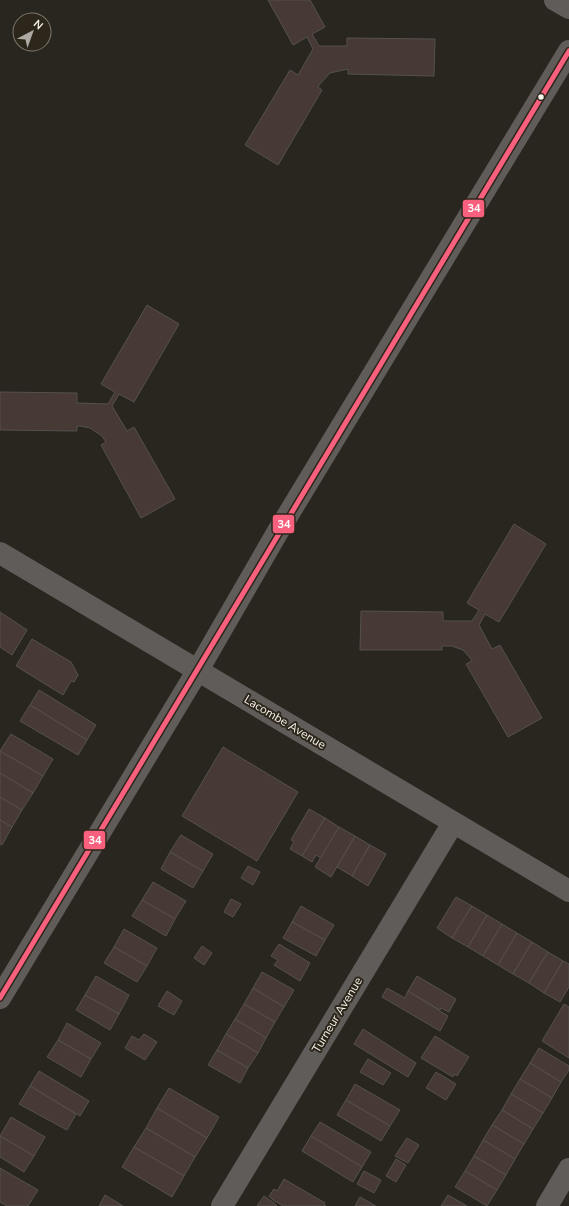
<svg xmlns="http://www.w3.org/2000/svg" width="569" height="1206" font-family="'Nunito Sans',sans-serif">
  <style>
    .building { fill: #473934; stroke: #55514d }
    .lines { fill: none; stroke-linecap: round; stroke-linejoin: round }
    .minor { stroke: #5f5c5a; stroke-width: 22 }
    .major { stroke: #605c59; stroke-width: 22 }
    .bus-1-casing { stroke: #2d261b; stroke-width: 8 }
    .bus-1 { stroke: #f8607d; stroke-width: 5 }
    .bus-dot { fill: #f7f2eb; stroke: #2d261b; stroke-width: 1.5 }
    .labels { text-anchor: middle; stroke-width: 4; stroke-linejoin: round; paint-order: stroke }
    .street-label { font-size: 12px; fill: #f7f2eb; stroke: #2d261b }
    .line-badge { stroke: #2d261b; stroke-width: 1.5 }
    .badge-label { font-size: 11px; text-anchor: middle; font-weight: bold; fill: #fff }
  </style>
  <rect width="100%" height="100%" fill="#29251f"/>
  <g class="building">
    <polygon points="268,0 310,0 325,27 312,34 319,46 347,46 347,38 435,39 434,76 348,74 348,69 330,73 319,85 318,87 322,90 278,165 245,145 290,70 298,75 313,49 307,37 293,45"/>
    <polygon points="147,305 179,324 134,402 119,394 112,406 127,431 134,427 175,499 141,518 101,445 106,442 102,436 90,428 80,426 77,426 77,431 0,430 0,392 77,393 77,403 108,404 115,392 101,384"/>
    <polygon points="514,524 546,544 499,622 485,614 479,625 492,649 500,645 542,718 508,737 466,664 472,661 471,659 463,650 452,646 442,646 442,650 360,650 361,611 443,612 443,621 472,621 479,610 467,603"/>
    <polygon points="0,612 27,630 12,655 0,647"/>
    <polygon points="32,639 71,662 78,675 74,682 71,681 63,695 16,666"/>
    <polygon points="39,690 96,725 87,740 30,705"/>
    <polygon points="30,705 87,740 78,755 20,721"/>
    <polygon points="11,734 53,759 43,776 0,751"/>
    <polygon points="223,747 298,792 257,861 182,816"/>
    <polygon points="0,751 43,776 33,793 0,773"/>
    <polygon points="0,773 33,793 22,810 0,797"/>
    <polygon points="0,797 22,810 12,827 0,820"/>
    <polygon points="309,809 325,818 302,856 290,849 294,842 291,840"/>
    <polygon points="325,818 339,827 321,858 316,855 312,862 302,856"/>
    <polygon points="0,820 12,827 2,845 0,844"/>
    <polygon points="339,827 355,836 331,877 315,867"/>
    <polygon points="181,835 213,854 203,871 170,852"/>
    <polygon points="355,836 370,845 352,876 337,867"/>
    <polygon points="370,845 386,854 368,886 352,876"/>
    <polygon points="170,852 203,871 193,888 161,869"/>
    <polygon points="248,866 260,872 253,885 241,878"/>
    <polygon points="153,882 186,901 175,919 142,900"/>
    <polygon points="456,897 472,906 452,938 437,928"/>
    <polygon points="231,899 241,904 233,917 224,912"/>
    <polygon points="142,900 175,919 166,936 132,916"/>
    <polygon points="301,906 334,925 325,940 292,922"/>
    <polygon points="472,906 487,915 468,947 452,938"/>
    <polygon points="487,915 502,924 483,956 468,947"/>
    <polygon points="292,922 325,940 316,956 283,938"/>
    <polygon points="502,924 517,933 498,965 483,956"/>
    <polygon points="124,929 157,948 147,966 114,947"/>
    <polygon points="517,933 532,942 513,974 498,965"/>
    <polygon points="532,942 548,952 529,983 513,974"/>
    <polygon points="279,944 310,963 300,981 274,965 278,960 271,956"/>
    <polygon points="202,946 212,953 204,965 194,958"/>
    <polygon points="114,947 147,966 137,982 104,963"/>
    <polygon points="548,952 563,961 544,993 529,983"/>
    <polygon points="563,961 569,964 569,987 560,1002 544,993"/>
    <polygon points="262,972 294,990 284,1007 253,988"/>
    <polygon points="96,976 129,995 119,1014 85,995"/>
    <polygon points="417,976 456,999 449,1012 441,1008 440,1010 408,991"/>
    <polygon points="253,988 284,1007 275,1022 244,1004"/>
    <polygon points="387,988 405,998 408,991 448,1016 440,1031 382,997"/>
    <polygon points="167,991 182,1001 174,1015 158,1006"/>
    <polygon points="85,995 119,1014 110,1030 76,1010"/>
    <polygon points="244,1004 275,1022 266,1038 235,1019"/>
    <polygon points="564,1004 569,1007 569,1058 542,1041"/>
    <polygon points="235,1019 266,1038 258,1053 226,1034"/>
    <polygon points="67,1023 101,1043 91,1059 58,1040"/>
    <polygon points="363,1029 416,1063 408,1077 354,1044"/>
    <polygon points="144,1034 157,1042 145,1060 125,1048 132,1036 139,1040"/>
    <polygon points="226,1034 258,1053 248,1068 217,1050"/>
    <polygon points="435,1036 469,1057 457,1076 454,1074 453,1077 421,1058"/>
    <polygon points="58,1040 91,1059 81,1077 47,1057"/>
    <polygon points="539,1048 569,1066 569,1070 561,1082 530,1063"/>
    <polygon points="217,1050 248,1068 240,1083 208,1065"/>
    <polygon points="368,1059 391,1073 383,1085 360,1072"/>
    <polygon points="530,1063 561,1082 552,1098 520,1079"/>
    <polygon points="39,1071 89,1101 80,1116 30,1086"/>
    <polygon points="436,1072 456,1084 446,1100 426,1088"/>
    <polygon points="520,1079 552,1098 543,1113 511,1094"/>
    <polygon points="355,1084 400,1110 390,1126 346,1100"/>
    <polygon points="30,1086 76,1114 67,1130 19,1104"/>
    <polygon points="169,1088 219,1117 207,1138 157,1108"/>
    <polygon points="511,1094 543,1113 533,1129 502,1110"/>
    <polygon points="346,1100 390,1126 381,1141 337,1115"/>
    <polygon points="157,1108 207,1138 195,1157 146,1128"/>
    <polygon points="502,1110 533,1129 524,1144 492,1125"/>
    <polygon points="11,1117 45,1137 34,1156 0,1136"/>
    <polygon points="320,1122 371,1152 362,1167 311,1136"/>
    <polygon points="492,1125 524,1144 515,1159 483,1140"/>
    <polygon points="146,1128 195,1157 184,1176 134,1147"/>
    <polygon points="0,1136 34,1156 24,1172 0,1157"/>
    <polygon points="311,1136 362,1167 353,1182 302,1151"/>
    <polygon points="407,1138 419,1145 408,1163 395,1156"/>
    <polygon points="483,1140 515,1159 506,1175 474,1156"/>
    <polygon points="134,1147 184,1176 172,1197 122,1167"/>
    <polygon points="474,1156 506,1175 497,1190 465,1171"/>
    <polygon points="396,1159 406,1165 396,1182 386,1176"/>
    <polygon points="0,1168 38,1190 28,1206 7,1206 0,1202"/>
    <polygon points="364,1171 381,1180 374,1193 357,1184"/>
    <polygon points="465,1171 497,1190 487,1206 455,1187"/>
    <polygon points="284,1179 325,1203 324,1205 326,1206 283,1206 273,1200 269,1196 274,1189 277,1191"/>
    <polygon points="105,1195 123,1206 99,1206"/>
    <polygon points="448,1195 467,1206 441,1206"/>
    <polygon points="264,1196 274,1203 277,1206 257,1206"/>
    <polygon points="360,1197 376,1206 355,1206"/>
  </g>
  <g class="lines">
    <g class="minor">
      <polyline points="555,0 569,8"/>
      <polyline points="0,998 198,670"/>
      <polyline points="222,1206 453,823"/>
      <polyline points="547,1206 569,1169"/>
    </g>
    <g class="major">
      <polyline points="0,553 569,891"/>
      <polyline points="198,670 277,533 569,51"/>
    </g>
    <g class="bus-1-casing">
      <path id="bus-1" d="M0 998C189 682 378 366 569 51"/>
    </g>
    <use href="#bus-1" class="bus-1"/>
  </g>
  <circle class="bus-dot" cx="541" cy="97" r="3.5"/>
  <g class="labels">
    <g class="street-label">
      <text transform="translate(285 722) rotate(31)" y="4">Lacombe Avenue</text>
      <text transform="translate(337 1015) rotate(-59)" y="4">Turneur Avenue</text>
    </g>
  </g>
  <g class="line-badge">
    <rect x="462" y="199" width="23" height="19" rx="4" fill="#f8607d"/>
    <rect x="272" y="514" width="23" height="20" rx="4" fill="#f8607d"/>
    <rect x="83" y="830" width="23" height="20" rx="4" fill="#f8607d"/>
  </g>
  <g class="badge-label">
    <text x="474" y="212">34</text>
    <text x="284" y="528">34</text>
    <text x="95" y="844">34</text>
  </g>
  <g transform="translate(32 32) rotate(41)"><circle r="19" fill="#2d261b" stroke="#7e786e"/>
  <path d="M0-3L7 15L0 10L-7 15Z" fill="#afaaa4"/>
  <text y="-6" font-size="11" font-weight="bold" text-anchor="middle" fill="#f7f2eb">N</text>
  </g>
</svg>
